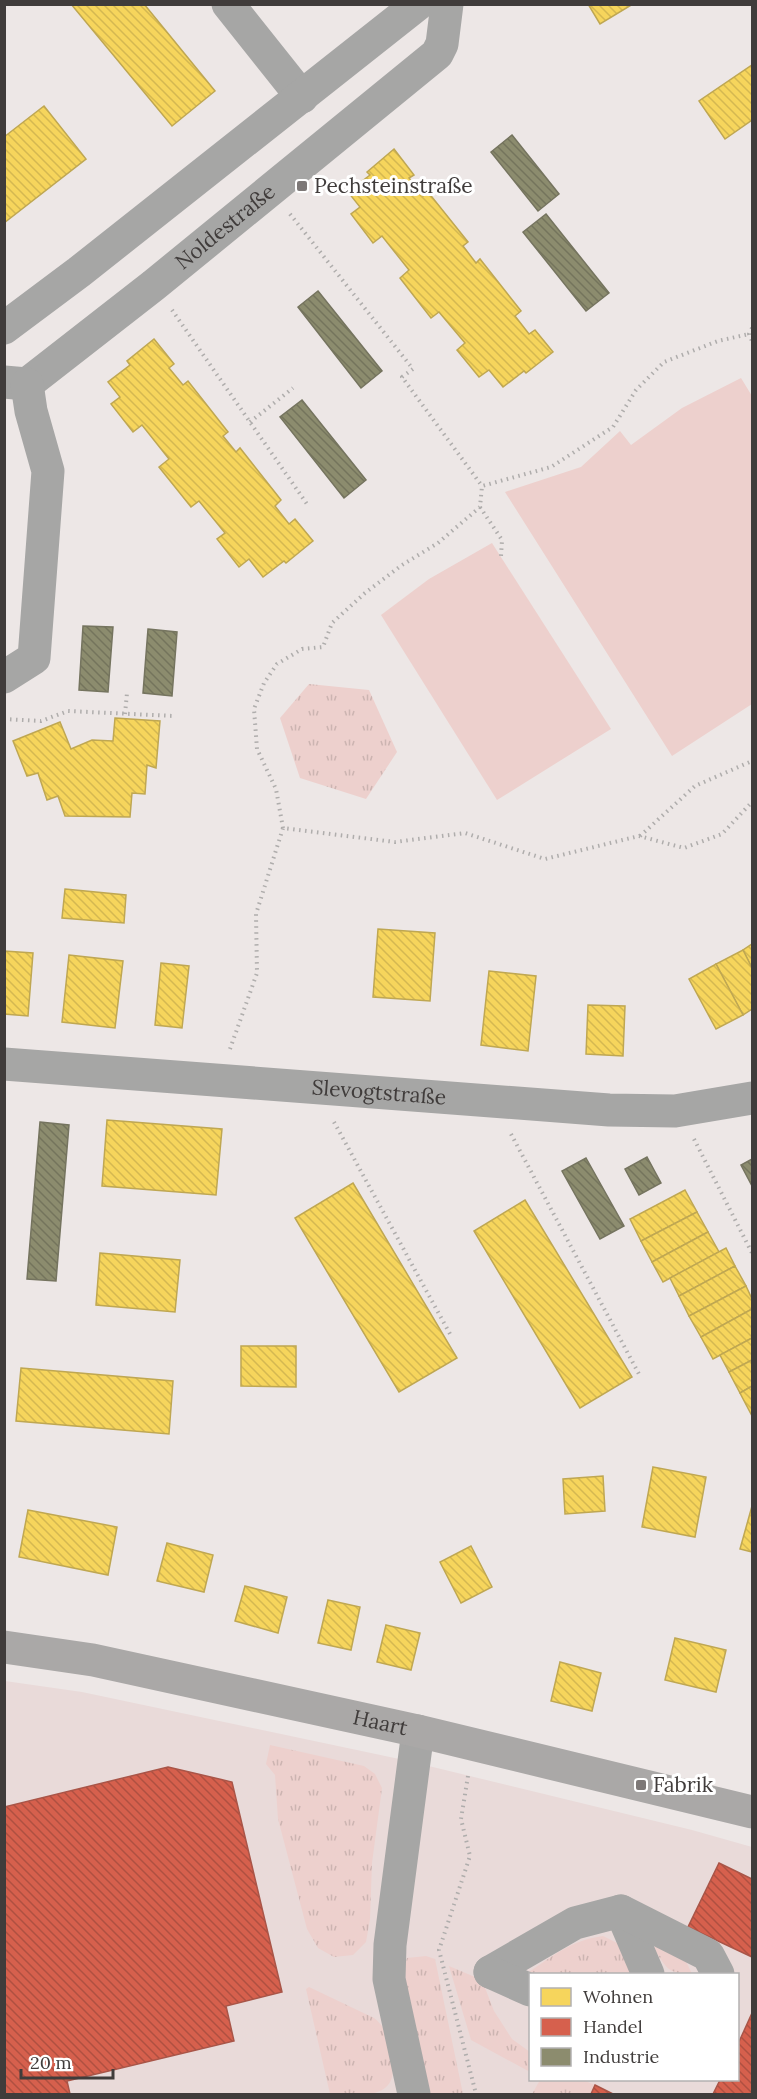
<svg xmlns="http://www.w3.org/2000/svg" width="757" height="2099" font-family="Lora,serif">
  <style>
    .built { fill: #e9dad9; fill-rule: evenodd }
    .grass { fill: url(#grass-tufts) }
    .pitch { fill: #edd0cd }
    .homes { fill: url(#homes-back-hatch); stroke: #bfa752; stroke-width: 1.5 }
    .shops { fill: url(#shops-back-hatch); stroke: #a95548; stroke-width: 1.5 }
    .industry { fill: url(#industry-back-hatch); stroke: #75745f; stroke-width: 1.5 }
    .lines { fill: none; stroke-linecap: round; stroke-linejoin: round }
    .path { stroke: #afadac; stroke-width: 4; stroke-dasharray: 1.5 4.5; stroke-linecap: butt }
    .minor { stroke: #a6a6a5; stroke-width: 33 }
    .major { stroke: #aaa8a7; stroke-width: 33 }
    .poi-dot { fill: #7d7877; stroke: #fff; stroke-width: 2 }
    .labels { text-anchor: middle; stroke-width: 6; stroke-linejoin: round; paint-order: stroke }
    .poi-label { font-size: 21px; fill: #403c3b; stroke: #fff; text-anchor: start }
    .street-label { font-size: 21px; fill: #403c3b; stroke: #fff }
  </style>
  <defs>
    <pattern id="grass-tufts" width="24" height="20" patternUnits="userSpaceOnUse" patternTransform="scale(1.5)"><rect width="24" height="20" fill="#edd0cd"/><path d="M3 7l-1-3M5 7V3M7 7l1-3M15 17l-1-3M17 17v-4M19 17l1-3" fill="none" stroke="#ccb4b1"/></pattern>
    <pattern id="homes-back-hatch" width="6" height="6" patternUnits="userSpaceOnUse" patternTransform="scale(1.5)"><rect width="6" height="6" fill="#f6d55c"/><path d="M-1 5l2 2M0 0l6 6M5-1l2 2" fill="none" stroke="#d4b851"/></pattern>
    <pattern id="shops-back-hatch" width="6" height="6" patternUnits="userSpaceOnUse" patternTransform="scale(1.5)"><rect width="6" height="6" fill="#d6604d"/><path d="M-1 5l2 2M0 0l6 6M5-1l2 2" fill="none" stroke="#af5041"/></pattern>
    <pattern id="industry-back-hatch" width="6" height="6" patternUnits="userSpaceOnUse" patternTransform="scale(1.5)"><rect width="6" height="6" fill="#8c8c6e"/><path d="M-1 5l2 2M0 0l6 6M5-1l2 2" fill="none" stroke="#74745c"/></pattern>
  </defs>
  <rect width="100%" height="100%" fill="#ede7e6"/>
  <path class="built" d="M5 1681 82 1692 404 1760 692 1830 752 1847V2094H5ZM530 1974H738V2080H530Z"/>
  <g class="grass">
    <polygon points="309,684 369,690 397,752 366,799 300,778 280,718"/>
    <polygon points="270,1745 364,1766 375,1774 382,1788 372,1863 370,1919 366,1942 353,1955 334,1957 318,1948 307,1929 278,1819 275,1775 266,1764"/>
    <path d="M603 1936 619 1944 630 1972 628 1974H534L529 1972C554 1955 572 1940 603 1936Z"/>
    <path d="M658 1944 684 1957 692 1974C666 1974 667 1967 653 1948Z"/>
    <polygon points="426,1956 435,1959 463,2094 428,2094 403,1973 407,1958"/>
    <polygon points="449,1966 482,1980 494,2011 512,2039 530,2052 530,2072 471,2040"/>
    <path d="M309 1987 374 2018C386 2027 387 2037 389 2051 391 2060 395 2071 391 2080 384 2099 347 2096 330 2094L306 1989Z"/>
    <polygon points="540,2080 583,2080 595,2085 591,2094 532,2094"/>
  </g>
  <g class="pitch">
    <polygon points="741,378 752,396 752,704 672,756 505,492 581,467 620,431 631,445 682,408"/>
    <polygon points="492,543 611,729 497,800 381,615 429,579"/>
  </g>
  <g class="homes">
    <polygon points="71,4 144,4 215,91 172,126"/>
    <polygon points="588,4 633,4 600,24"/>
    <polygon points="752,65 752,120 725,139 699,101"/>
    <polygon points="44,106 86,159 4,223 4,137"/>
    <polygon points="394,149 414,175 409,178 423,196 428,192 468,242 463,246 476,263 480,259 521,311 515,316 529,334 535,330 553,352 526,373 524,371 503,387 489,370 479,377 457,350 465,343 439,312 431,318 400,278 409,270 382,236 373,243 351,214 360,207 348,192 370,175 367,172"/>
    <polygon points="154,339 174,364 169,368 183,385 188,381 228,432 223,436 236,452 240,448 281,500 275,506 289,524 295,519 313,541 286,563 284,561 263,577 249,559 239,567 217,539 225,533 199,501 191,507 159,467 169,459 142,425 133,432 111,404 120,397 108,382 130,365 127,361"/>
    <polygon points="115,718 160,721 156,768 147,765 145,794 132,793 130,817 65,816 58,796 47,800 38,773 27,776 13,741 60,722 71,749 92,740 113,741"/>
    <polygon points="65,889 126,895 124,923 62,918"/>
    <polygon points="378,929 435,933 430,1001 373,997"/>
    <polygon points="752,944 752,968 743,950"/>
    <polygon points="743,950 752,968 752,1009 743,1015 716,964"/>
    <polygon points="4,951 33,953 28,1016 4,1014"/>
    <polygon points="69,955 123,961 115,1028 62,1022"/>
    <polygon points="161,963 189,966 182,1028 155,1025"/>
    <polygon points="716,964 743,1015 716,1029 689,979"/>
    <polygon points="489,971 536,976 528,1051 481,1045"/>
    <polygon points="588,1005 625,1006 623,1056 586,1054"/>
    <polygon points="107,1120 222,1129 216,1195 102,1186"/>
    <polygon points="353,1183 457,1358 399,1392 295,1218"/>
    <polygon points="685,1190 697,1212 641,1241 630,1219"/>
    <polygon points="525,1200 632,1377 580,1408 474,1231"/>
    <polygon points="697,1212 708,1232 652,1262 641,1241"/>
    <polygon points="708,1232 719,1252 663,1282 652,1262"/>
    <polygon points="726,1248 735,1266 679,1296 670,1278"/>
    <polygon points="100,1253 180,1260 175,1312 96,1305"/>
    <polygon points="735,1266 746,1286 689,1316 679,1296"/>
    <polygon points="746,1286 752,1299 752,1309 701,1337 689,1316"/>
    <polygon points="752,1309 752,1338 713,1359 701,1337"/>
    <polygon points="752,1338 752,1360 729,1372 720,1355"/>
    <polygon points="241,1346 296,1346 296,1387 241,1386"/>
    <polygon points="752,1360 752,1386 740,1393 729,1372"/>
    <polygon points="21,1368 173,1381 169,1434 16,1421"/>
    <polygon points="752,1386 752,1416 740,1393"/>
    <polygon points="653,1467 706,1477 695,1537 642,1527"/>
    <polygon points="603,1476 605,1511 565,1514 563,1479"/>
    <polygon points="752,1506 752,1552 740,1549"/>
    <polygon points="28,1510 117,1527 108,1575 19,1557"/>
    <polygon points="167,1543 213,1555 204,1592 157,1581"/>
    <polygon points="471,1546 492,1587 461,1603 440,1562"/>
    <polygon points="245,1586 287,1597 278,1633 235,1621"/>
    <polygon points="328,1600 360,1607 351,1650 318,1643"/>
    <polygon points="386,1625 420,1633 411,1670 377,1662"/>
    <polygon points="675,1638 726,1650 716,1692 665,1680"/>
    <polygon points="560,1662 601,1673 592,1711 551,1701"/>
  </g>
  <g class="shops">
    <polygon points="168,1767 232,1782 282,1992 226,2006 234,2041 67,2081 70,2094 4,2094 4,1807"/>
    <polygon points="719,1863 752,1879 752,1957 688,1927"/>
    <polygon points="752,2013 752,2094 713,2094 720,2080 738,2080 738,2044"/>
    <polygon points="595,2085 613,2094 591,2094"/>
  </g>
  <g class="industry">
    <polygon points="512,135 559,194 538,211 491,152"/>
    <polygon points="546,214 609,293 586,311 523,232"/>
    <polygon points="318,291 382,371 361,388 298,307"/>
    <polygon points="302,400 366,480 344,498 280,417"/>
    <polygon points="83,626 113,627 108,692 79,690"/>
    <polygon points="148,629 177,632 172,696 143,693"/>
    <polygon points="40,1122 69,1125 56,1281 27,1279"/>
    <polygon points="647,1157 661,1183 639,1195 625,1169"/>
    <polygon points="586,1158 624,1226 600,1239 562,1171"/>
    <polygon points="752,1159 752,1186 741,1165"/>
  </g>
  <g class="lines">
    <g class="path">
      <polyline points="290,214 413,369 402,377 482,486"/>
      <polyline points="172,310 307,504"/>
      <polyline points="752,328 749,334 752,341"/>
      <polyline points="250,422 293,388"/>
      <polyline points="480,507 502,540 501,556"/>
      <polyline points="125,714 127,693"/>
      <polyline points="4,719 41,721 68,711 174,716"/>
      <polyline points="283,828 276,789 257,749 254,709 264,683 277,664 302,649 323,647 332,623 365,593 402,565 438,543 480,507 482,486 551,467 613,427 636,390 664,362 718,341 749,334"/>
      <polyline points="640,836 695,786 752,761"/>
      <polyline points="230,1049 257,973 256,914 283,828 395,842 465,833 545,859 639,836 684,848 722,834 752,802"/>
      <polyline points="334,1122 450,1334"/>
      <polyline points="511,1134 640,1376"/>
      <polyline points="694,1139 752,1253"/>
      <polyline points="468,1776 461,1819 470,1856 439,1950 476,2094"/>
    </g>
    <g class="minor">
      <polyline points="228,4 302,97"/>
      <polyline points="4,328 79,272 418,4"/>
      <path id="s1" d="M4 382 27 384 154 285 437 54 442 44 447 4"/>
      <polyline points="4,677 34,658 48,471 31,411 27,384"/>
      <path id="s2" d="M4 1064 609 1110 675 1111 752 1098"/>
      <polyline points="621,1911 648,1974"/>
      <polyline points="490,1972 575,1923 621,1911 708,1955 718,1974"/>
      <polyline points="490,1972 530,1990"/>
      <polyline points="414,2094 389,1979 390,1945 418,1731"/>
    </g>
    <path class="major" id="s3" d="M4 1647 93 1660 418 1731 752 1812"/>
  </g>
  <g class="poi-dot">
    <rect x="296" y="180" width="12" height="12" rx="3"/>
    <rect x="635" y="1779" width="12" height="12" rx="3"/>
  </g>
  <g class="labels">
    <g class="poi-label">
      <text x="314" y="193">Pechsteinstraße</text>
      <text x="653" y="1792">Fabrik</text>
    </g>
    <g class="street-label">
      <text dy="7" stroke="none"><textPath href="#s1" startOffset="276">Noldestraße</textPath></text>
      <text dy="7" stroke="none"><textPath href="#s2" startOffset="376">Slevogtstraße</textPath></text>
      <text dy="7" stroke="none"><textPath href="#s3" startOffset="384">Haart</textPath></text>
    </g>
  </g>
  <rect width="757" height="2099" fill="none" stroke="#403c3b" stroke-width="12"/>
  <rect x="529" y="1973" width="210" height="108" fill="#ffffff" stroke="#b3b1b1" stroke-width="1.5"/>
  <rect x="541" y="1988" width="30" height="18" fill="#f6d55c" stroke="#b3b1b1" stroke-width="1.5"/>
  <text x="583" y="2003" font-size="18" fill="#403c3b">Wohnen</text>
  <rect x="541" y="2018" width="30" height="18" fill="#d6604d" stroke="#b3b1b1" stroke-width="1.5"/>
  <text x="583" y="2033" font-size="18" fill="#403c3b">Handel</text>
  <rect x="541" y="2048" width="30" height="18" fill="#8c8c6e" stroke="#b3b1b1" stroke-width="1.5"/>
  <text x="583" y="2063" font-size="18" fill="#403c3b">Industrie</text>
  <path d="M21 2069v9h92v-9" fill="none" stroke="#403c3b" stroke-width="3"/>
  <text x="30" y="2069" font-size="18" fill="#403c3b" stroke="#ffffff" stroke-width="4.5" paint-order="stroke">20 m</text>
</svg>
